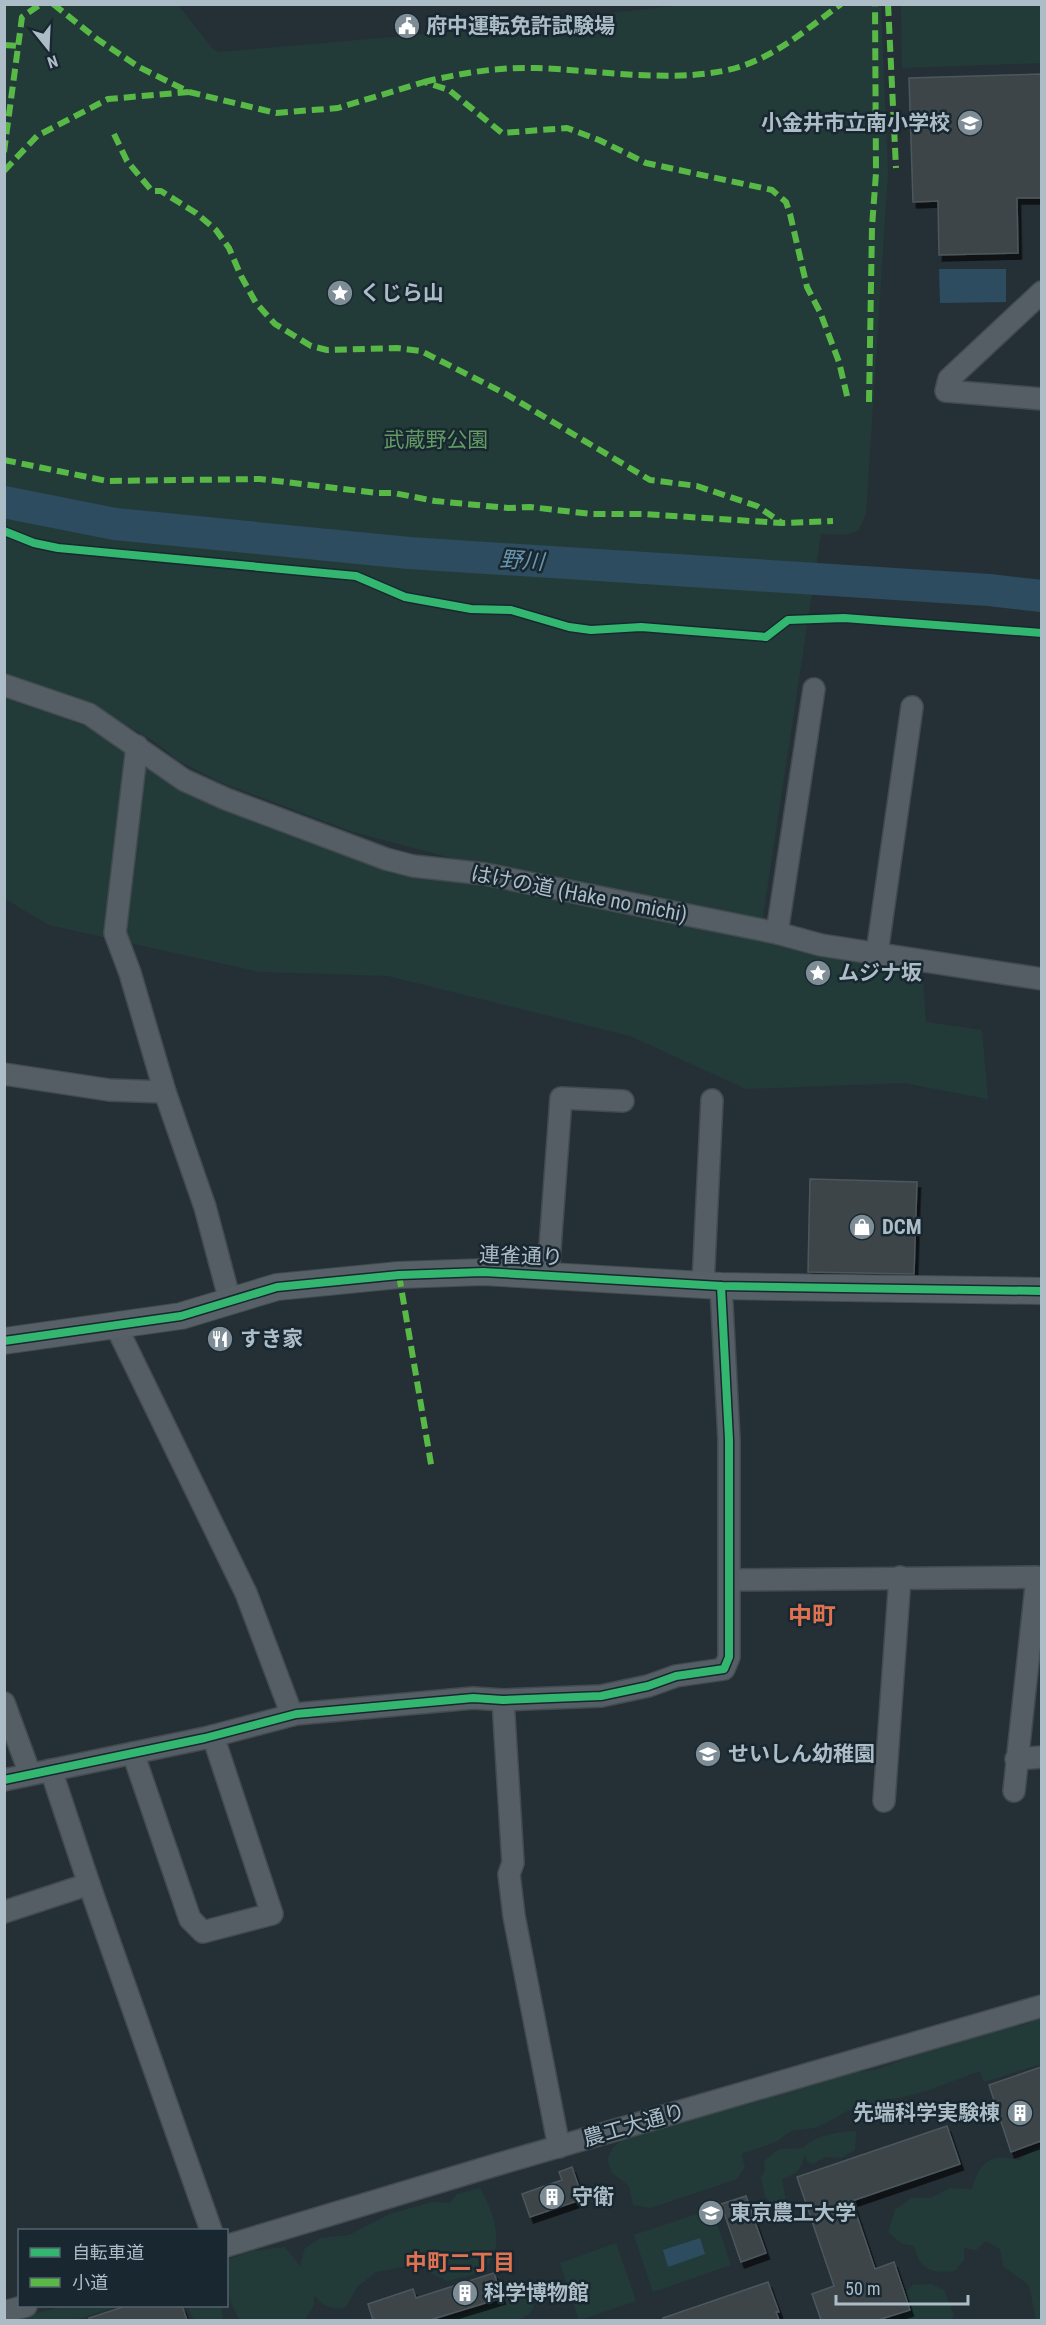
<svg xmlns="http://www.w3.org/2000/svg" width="1046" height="2325" font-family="'Roboto Condensed','Noto Sans JP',sans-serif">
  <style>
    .green { fill: #223b39 }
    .water { fill: #2e4c5f }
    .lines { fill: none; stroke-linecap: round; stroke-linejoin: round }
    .river { stroke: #2e4c5f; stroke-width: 32 }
    .building { fill: #3c454a; stroke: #4c575d; stroke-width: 1.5; filter: url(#shadow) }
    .minor-casing { stroke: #434b50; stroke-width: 24 }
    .major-casing { stroke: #424c51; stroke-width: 28 }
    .minor { stroke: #555e64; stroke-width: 21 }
    .major { stroke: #576066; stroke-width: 26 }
    .quiet { stroke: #58b947; stroke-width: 6; stroke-dasharray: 12 6; stroke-linecap: butt }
    .cycleway-casing { stroke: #182730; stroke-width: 11 }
    .cycleway { stroke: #33b770; stroke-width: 8 }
    .labels { text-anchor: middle; stroke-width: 5; stroke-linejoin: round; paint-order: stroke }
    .poi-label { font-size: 21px; font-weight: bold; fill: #adbdc8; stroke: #182730; text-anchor: start }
    .park-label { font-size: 21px; fill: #629b64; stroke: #182730 }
    .street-label { font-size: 21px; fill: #adbdc8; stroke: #182730 }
    .water-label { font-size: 22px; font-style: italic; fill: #6a96af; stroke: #182730 }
    .neighbourhood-label { font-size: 22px; font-weight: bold; fill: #df7251; stroke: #182730 }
    .quarter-label { font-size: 24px; font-weight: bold; fill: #df7251; stroke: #182730 }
  </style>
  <defs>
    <filter id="shadow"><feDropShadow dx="3.5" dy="6" stdDeviation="0" flood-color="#0009"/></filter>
  </defs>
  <rect width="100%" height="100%" fill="#253036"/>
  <g class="green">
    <polygon points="4,5 178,5 213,49 219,52 416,35 681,5 881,5 888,172 866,514 859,530 846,535 821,534 762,923 482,866 353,832 220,782 179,761 152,740 107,714 5,677"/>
    <polygon points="901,5 1041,5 1041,63 902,68"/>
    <polygon points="5,693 116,739 403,868 830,950 923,980 926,1022 982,1030 988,1099 904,1083 746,1089 630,1036 388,976 260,972 49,925 5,899"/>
    <polygon points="1041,2017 1041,2064 984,2082 980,2071 923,2092 900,2098 885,2099 874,2108 847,2111 828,2122 814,2128 791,2131 776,2142 741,2154 745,2167 737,2179 650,2208 633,2205 629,2186 612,2173 607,2160 612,2149 624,2137 700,2113 745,2105 848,2073 875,2070 916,2055 958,2043 991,2031 1027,2024"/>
    <path d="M856 2131 855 2150 841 2158 825 2157 813 2164 807 2161 804 2155C802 2170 796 2174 782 2179L787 2208 781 2217 765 2196 761 2177 765 2170 764 2161 779 2149 803 2148C815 2135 838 2132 856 2131Z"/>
    <path d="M1041 2144 1042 2320H1036L1029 2285 1003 2266 1000 2249 986 2241 976 2250 964 2248V2260L955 2271C932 2274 920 2270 914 2246L902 2244 888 2232 895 2210 911 2198H931L950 2188 972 2189C979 2162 990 2153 1019 2160Z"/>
    <path d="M480 2188C494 2213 507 2248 483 2270 475 2276 457 2278 447 2281L415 2265 376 2272 357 2287 346 2307C330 2310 325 2307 314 2295V2305L305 2320H240C229 2303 223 2280 227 2260L252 2251 285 2247 300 2266 305 2248 321 2238 349 2235 390 2214 432 2202 450 2203 457 2194Z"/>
    <polygon points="712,2209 731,2265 653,2292 634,2235"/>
    <polygon points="616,2243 636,2301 579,2320 560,2263"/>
    <path d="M522 2280 538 2289C531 2307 538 2313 516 2320H442L503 2302 505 2288Z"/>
    <polygon points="931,2284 944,2290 954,2315 951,2320 903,2320 906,2313 912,2311 906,2292 913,2285"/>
    <polygon points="65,2306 120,2306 74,2320 9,2320"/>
    <polygon points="187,2306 221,2306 223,2320 194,2320"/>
  </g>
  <g class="water">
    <polygon points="939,269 1006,269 1006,302 940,303"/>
    <polygon points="700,2238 705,2254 668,2267 663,2250"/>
  </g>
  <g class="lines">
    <polyline class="river" points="4,502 115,524 409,553 989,590 1042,596"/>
  </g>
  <g class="building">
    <polygon points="1041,74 1041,198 1017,198 1018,253 939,255 938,201 913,202 909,78"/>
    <polygon points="810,1179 917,1182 914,1274 808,1272"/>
    <polygon points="1041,2067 1041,2141 1011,2152 989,2085"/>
    <polygon points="947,2126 960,2164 852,2201 875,2269 894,2262 910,2310 878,2320 821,2320 812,2294 834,2286 797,2177"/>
    <polygon points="572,2167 583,2199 530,2217 522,2194 562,2180 559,2172"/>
    <polygon points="746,2196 766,2253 741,2262 721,2204"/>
    <polygon points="494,2273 502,2298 430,2320 373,2320 368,2304 413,2289 416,2298"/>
    <polygon points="768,2282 779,2312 776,2312 779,2320 663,2320 663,2318"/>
    <polygon points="126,2306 182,2306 187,2320 89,2320 89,2318"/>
  </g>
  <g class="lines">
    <g class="minor-casing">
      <g id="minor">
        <polyline points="1042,292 949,379 946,391 1042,399"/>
        <polyline points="4,685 89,714 184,780 226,799 386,859 413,866 485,874 777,933 821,945 1042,979"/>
        <polyline points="137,746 115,933 130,973 165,1092 205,1207 230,1301"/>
        <polyline points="777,933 814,689"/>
        <polyline points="877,953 912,707"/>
        <polyline points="4,1074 109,1090 165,1092"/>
        <polyline points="548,1275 561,1098 623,1101"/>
        <polyline points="703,1284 712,1100"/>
        <polyline points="116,1326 246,1593 292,1715"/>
        <polyline points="730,1580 1037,1577 1014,1791"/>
        <polyline points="503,1700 513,1863 509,1874 514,1916 559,2147"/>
        <polyline points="4,1703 30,1774"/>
        <polyline points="133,1753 190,1919 203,1932 272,1914 213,1736"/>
        <polyline points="1016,1759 1042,1757"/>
        <polyline points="51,1770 89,1884 211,2230"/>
        <polyline points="4,1780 205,1738 296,1714 473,1698 503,1700 601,1696 648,1686 676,1676 724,1669 729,1657 729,1440 721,1286"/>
        <polyline points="884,1801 900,1577"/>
        <polyline points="4,1912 89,1884"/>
        <polyline points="226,2246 492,2166 1042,2006"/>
        <polyline points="4,2312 26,2306"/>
      </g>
    </g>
    <g class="major-casing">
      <polyline id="major" points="4,1341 181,1316 277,1287 399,1275 483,1272 721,1286 1042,1291"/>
    </g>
    <use href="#minor" class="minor"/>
    <use href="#major" class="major"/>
    <g class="quiet">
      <polyline points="53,4 97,39 139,67 189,92 276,113 338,108 424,82 449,90 502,133 567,128 599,140 646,163 772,190 786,202 790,214 807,287 820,312 839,362 848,400"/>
      <polyline points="888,4 896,168"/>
      <polyline points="4,45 18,46"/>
      <path d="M424 82C461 73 498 67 536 68 598 70 687 86 745 65 781 52 811 26 841 4"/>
      <polyline points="114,134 127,161 152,191 161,191 196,213 216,230 229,248 241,276 256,303 275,324 311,346 327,350 397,348 421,351 506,394 650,480 697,486 757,506 782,523"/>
      <polyline points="4,152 22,17 41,4"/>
      <polyline points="4,171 37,136 108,99 189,92"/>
      <polyline points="869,402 872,227 876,173 875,4"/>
      <polyline points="4,460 107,481 260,479 377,493 394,493 435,501 508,508 530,507 591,514 643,514 782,523 833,521"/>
      <polyline points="399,1275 432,1470"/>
    </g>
    <g class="cycleway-casing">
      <g id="cycleway">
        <polyline points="4,531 34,543 58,548 356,576 405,597 471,609 511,610 569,627 591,630 641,627 766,637 788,620 844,618 1042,633"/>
        <polyline points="4,1341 181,1316 277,1287 399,1275 483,1272 721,1286 1042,1291"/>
        <polyline points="4,1780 205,1738 296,1714 473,1698 503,1700 601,1696 648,1686 676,1676 724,1669 729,1657 729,1440 721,1286"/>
      </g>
    </g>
    <use href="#cycleway" class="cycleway"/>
  </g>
  <defs>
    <g id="civic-disc" transform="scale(1.35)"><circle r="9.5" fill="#7d8c95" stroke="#182730"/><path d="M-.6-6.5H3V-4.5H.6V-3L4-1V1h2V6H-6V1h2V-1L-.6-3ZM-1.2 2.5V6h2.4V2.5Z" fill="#fff"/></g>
    <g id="school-disc" transform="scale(1.35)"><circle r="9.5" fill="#7d8c95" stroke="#182730"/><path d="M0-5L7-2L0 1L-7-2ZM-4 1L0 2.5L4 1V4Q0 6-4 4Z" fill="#fff"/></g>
    <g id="sight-disc" transform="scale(1.35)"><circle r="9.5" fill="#7d8c95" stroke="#182730"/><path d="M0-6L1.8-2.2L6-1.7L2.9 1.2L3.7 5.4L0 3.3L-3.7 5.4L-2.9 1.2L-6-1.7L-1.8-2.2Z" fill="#fff"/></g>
    <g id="shop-disc" transform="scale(1.35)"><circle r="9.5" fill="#7d8c95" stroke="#182730"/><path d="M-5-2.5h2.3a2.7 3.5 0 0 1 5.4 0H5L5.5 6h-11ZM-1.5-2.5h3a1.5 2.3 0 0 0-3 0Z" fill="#fff"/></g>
    <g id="restaurant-disc" transform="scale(1.35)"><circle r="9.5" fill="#7d8c95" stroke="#182730"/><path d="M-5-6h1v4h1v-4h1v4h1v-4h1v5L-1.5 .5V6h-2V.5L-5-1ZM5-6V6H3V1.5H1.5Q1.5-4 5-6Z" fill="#fff"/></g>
    <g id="building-disc" transform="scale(1.35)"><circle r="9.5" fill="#7d8c95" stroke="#182730"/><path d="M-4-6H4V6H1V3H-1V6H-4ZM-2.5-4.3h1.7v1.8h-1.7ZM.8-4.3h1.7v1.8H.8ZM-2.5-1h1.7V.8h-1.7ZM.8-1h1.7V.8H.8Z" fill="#fff"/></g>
    <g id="university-disc" transform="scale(1.35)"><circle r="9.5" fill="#7d8c95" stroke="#182730"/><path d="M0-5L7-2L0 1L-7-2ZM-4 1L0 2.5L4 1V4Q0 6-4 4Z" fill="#fff"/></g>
  </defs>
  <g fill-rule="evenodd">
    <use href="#civic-disc" x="407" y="26"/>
    <use href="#school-disc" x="970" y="123"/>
    <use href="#sight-disc" x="340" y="293"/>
    <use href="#sight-disc" x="818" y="973"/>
    <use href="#shop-disc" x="862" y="1227"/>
    <use href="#restaurant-disc" x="220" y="1339"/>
    <use href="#school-disc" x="708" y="1754"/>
    <use href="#building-disc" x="1020" y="2113"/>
    <use href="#building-disc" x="552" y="2197"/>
    <use href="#university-disc" x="711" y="2213"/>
    <use href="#building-disc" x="465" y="2293"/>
  </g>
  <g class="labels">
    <g class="poi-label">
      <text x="426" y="33">府中運転免許試験場</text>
      <text x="950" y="130" text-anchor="end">小金井市立南小学校</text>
      <text x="360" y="300">くじら山</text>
      <text x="838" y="980">ムジナ坂</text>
      <text x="882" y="1234">DCM</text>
      <text x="240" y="1346">すき家</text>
      <text x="728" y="1761">せいしん幼稚園</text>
      <text x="1000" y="2120" text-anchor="end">先端科学実験棟</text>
      <text x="572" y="2204">守衛</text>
      <text x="730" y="2220">東京農工大学</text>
      <text x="484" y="2300">科学博物館</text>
    </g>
    <g class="park-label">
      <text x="436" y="447">武蔵野公園</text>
    </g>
    <g class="street-label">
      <text transform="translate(579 894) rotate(11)" y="7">はけの道 (Hake no michi)</text>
      <text transform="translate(521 1256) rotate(2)" y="7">連雀通り</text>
      <text transform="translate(634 2125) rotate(-16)" y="7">農工大通り</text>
    </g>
    <g class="water-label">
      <text transform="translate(522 560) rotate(4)" y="8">野川</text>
    </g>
    <g class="neighbourhood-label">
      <text x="460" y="2270">中町二丁目</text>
    </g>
    <g class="quarter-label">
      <text x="812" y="1624">中町</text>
    </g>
  </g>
  <rect width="1046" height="2325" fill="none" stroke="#adbdc8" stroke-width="12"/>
  <rect x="18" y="2229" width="210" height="78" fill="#182730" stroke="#54636d" stroke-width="1.5"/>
  <rect x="30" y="2248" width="30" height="9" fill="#33b770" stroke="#54636d" stroke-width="1.5"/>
  <text x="72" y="2259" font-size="18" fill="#adbdc8">自転車道</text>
  <rect x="30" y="2278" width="30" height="9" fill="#58b947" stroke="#54636d" stroke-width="1.5"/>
  <text x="72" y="2289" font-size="18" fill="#adbdc8">小道</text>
  <g transform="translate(48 48) rotate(162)" stroke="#182730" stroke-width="4.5" paint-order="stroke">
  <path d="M0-4.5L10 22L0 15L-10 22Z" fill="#adbdc8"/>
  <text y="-9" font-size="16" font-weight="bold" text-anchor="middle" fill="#adbdc8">N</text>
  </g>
  <path d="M836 2295v9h132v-9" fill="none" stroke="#adbdc8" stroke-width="3"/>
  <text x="845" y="2295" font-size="18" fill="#adbdc8" stroke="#182730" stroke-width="4.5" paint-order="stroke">50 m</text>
</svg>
